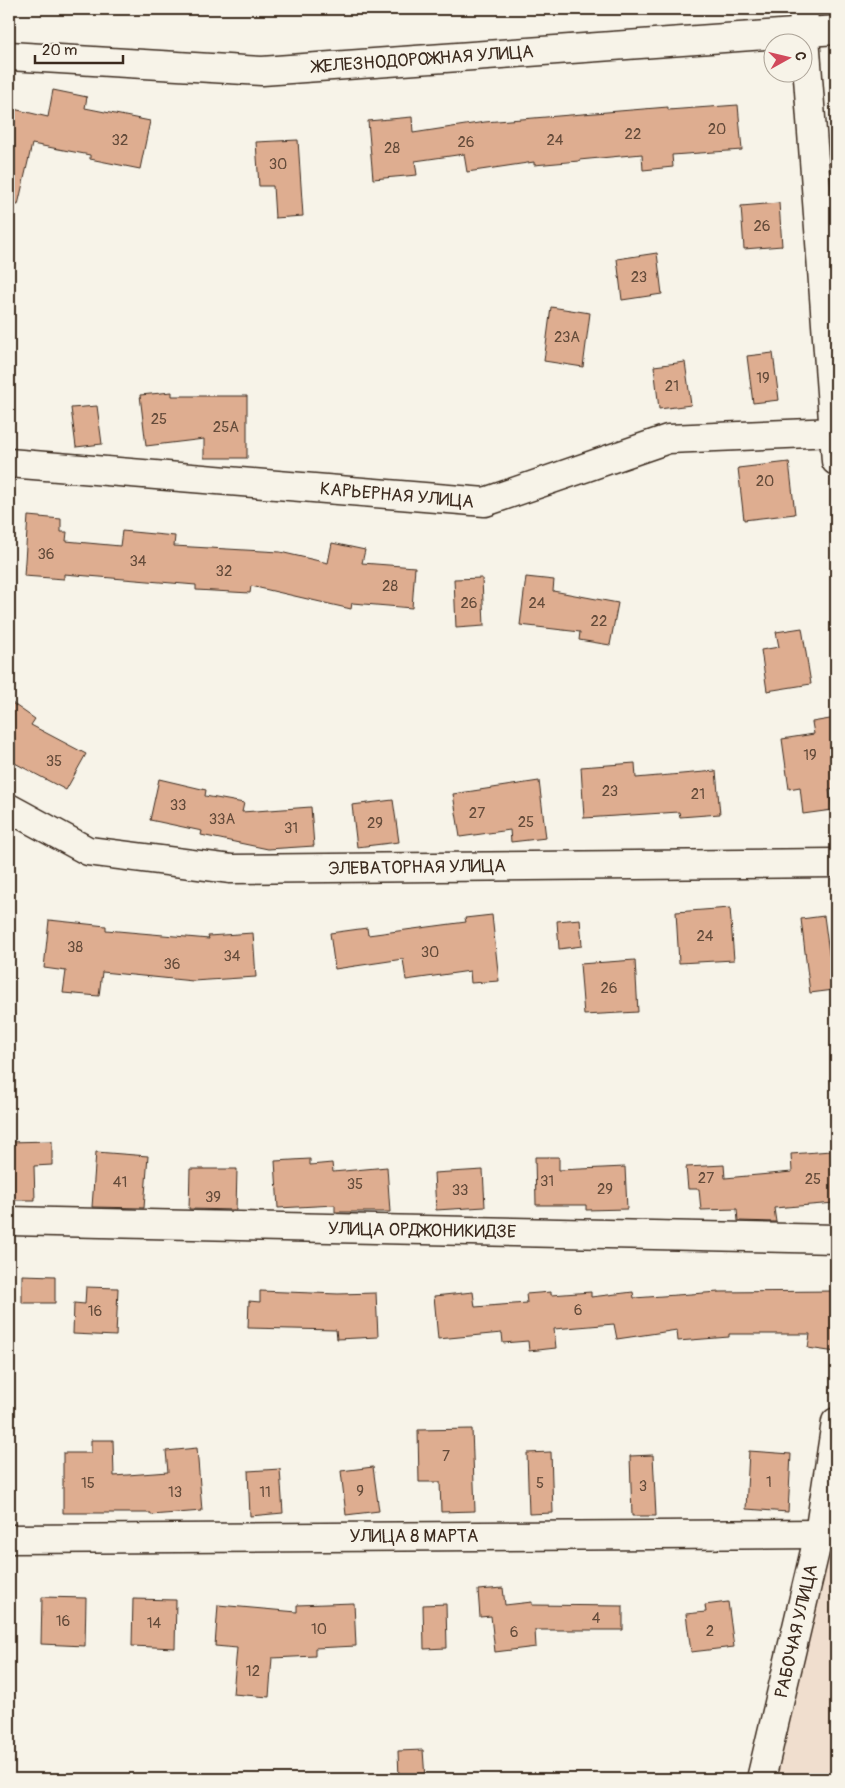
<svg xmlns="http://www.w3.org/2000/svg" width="845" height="1788" font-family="Pangolin,sans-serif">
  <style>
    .built { fill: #f0dece }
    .building { fill: #dead90; stroke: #3b2a1e }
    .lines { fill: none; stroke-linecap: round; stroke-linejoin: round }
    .minor-casing { stroke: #3b2a1e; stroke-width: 31 }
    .minor { stroke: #f7f3e8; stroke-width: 28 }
    .labels { text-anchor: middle; stroke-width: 4; stroke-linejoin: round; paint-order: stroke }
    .number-label { font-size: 15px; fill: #644b3a }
    .street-label { font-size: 18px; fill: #3b2a1e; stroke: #f7f3e8 }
  </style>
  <rect width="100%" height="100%" fill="#f7f3e8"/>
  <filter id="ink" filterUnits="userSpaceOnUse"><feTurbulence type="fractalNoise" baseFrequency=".02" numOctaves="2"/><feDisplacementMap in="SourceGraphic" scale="10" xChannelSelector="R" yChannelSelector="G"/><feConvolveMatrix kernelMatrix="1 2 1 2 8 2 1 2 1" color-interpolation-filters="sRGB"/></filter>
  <g filter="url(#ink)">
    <polygon class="built" points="836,1512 836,1779 775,1779"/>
    <g class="building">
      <polygon points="53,90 87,97 85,108 150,121 140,169 90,159 90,155 32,144 18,205 9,204 9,108 48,117"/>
      <polygon points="738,105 742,150 672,155 673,167 643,170 642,154 579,160 579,161 534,165 534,162 467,172 464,154 415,161 417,175 373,179 368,121 412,117 413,133 485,122 668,107 668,110"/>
      <polygon points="298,140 303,216 275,218 273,186 259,186 256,142"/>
      <polygon points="779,203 782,246 744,249 741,206"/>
      <polygon points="657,253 662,294 622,300 617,259"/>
      <polygon points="551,307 590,313 583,367 544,361"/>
      <polygon points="773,353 779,400 753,403 747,356"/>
      <polygon points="685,362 691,405 659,409 654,366"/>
      <polygon points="172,392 172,396 247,396 247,458 204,458 204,439 146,446 140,395"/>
      <polygon points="97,406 102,444 76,447 71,408"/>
      <polygon points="789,462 795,514 744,520 738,468"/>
      <polygon points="28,516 61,519 61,532 67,532 66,541 120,546 122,531 175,536 174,546 280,552 328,563 332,543 365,550 362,563 415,567 412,608 352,603 351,609 251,586 250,593 196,590 196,585 64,574 64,579 24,576"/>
      <polygon points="526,577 554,580 553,591 618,603 610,645 579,640 580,632 520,625"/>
      <polygon points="482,578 484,626 456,628 454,579"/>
      <polygon points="802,628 811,684 767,691 761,650 779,647 776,632"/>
      <polygon points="9,701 35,719 31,725 86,754 66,790 9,760"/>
      <polygon points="836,718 836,789 829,790 832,810 803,814 800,787 789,789 782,739 814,734 812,722"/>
      <polygon points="635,763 636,778 716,771 720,814 680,817 679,812 584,818 581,767"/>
      <polygon points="159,779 206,790 205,796 244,803 242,812 311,807 314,846 268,849 201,835 202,831 150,820"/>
      <polygon points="539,781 546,838 511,842 510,830 460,837 453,794"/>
      <polygon points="393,800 399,842 357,847 352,805"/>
      <polygon points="730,908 734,960 679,963 676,912"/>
      <polygon points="492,915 499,981 471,983 470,971 406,980 403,959 335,969 330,933 367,928 368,935 466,922 465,918"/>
      <polygon points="824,916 834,990 810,993 801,919"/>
      <polygon points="580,919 582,946 559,949 557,921"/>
      <polygon points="49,920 106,926 106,930 209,939 208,936 253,933 256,977 193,981 102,972 99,996 63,993 66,971 44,968"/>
      <polygon points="635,960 638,1012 584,1015 580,964"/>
      <polygon points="52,1141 52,1165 34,1166 35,1200 9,1200 9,1142"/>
      <polygon points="831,1151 835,1203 774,1208 776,1222 738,1221 737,1209 701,1210 699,1189 688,1189 686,1167 724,1165 725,1178 792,1172 791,1154"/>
      <polygon points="96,1152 148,1156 144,1208 92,1207"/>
      <polygon points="535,1157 559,1157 559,1170 625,1167 627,1209 586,1210 586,1205 536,1205"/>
      <polygon points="310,1159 310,1165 332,1163 333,1172 387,1167 390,1212 335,1212 335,1205 278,1208 275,1161"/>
      <polygon points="190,1169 237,1169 236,1210 189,1209"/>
      <polygon points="483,1170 485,1207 436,1210 434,1173"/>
      <polygon points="22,1275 55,1276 55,1303 22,1303"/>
      <polygon points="86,1287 118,1288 116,1336 73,1334 74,1303 85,1304"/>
      <polygon points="260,1291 338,1294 376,1293 378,1337 337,1339 336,1330 248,1328 249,1301 260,1302"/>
      <polygon points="836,1291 836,1352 808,1348 810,1334 729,1334 729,1337 678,1341 677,1330 617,1339 614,1324 554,1329 556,1348 529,1351 528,1341 503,1343 502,1333 438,1339 434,1296 473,1292 475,1307 527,1303 526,1294 551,1292 551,1295 591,1292 591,1297 633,1292 634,1298 719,1292"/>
      <polygon points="472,1429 475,1511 441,1512 440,1482 419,1482 418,1430"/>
      <polygon points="91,1440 113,1440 114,1476 168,1472 166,1451 197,1448 202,1511 151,1515 151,1513 63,1513 63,1453 91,1453"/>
      <polygon points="749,1451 791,1454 788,1512 746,1509"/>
      <polygon points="551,1452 553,1513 529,1514 527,1453"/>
      <polygon points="653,1455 656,1516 632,1516 630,1456"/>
      <polygon points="373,1467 379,1511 346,1515 341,1471"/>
      <polygon points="280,1469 283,1513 250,1516 248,1471"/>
      <polygon points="503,1588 505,1605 532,1602 532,1605 623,1606 623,1630 535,1630 536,1647 495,1652 491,1616 480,1617 478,1590"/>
      <polygon points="42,1597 86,1598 85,1646 41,1644"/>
      <polygon points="133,1599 176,1600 175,1648 132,1646"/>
      <polygon points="728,1602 734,1647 691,1652 686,1614 706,1612 705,1605"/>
      <polygon points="354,1603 356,1646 315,1648 315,1656 272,1658 269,1697 233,1694 237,1648 215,1646 218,1605 297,1612 297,1605"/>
      <polygon points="446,1604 447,1648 424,1649 423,1605"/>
      <polygon points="423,1750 425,1779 399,1779 398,1751"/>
    </g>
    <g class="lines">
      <g class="minor-casing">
        <g id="minor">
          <polyline points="803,9 836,461"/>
          <polyline points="9,56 262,71 836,30"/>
          <polyline points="9,463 485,502 668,439 835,432"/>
          <polyline points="9,808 88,851 231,869 836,863"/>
          <polyline points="9,1221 836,1239"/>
          <polyline points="9,1539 819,1534"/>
          <polyline points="761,1779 819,1534 836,1422"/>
        </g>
      </g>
      <use href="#minor" class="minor"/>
    </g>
  </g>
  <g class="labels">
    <g class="number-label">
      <text x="717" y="134">20</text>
      <text x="633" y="139">22</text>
      <text x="120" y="145">32</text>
      <text x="555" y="145">24</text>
      <text x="466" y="147">26</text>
      <text x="392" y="153">28</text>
      <text x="278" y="169">30</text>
      <text x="762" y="231">26</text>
      <text x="639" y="282">23</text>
      <text x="567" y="342">23А</text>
      <text x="763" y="383">19</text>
      <text x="672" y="391">21</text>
      <text x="159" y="424">25</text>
      <text x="226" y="432">25А</text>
      <text x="765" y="486">20</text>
      <text x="46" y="559">36</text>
      <text x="138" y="566">34</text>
      <text x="224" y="576">32</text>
      <text x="390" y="591">28</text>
      <text x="469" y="608">26</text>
      <text x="537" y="608">24</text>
      <text x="599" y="626">22</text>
      <text x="810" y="760">19</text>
      <text x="54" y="766">35</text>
      <text x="610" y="796">23</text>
      <text x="698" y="799">21</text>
      <text x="178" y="810">33</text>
      <text x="477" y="818">27</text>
      <text x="222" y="824">33А</text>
      <text x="526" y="827">25</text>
      <text x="375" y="828">29</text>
      <text x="291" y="833">31</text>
      <text x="705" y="941">24</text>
      <text x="75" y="952">38</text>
      <text x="430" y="957">30</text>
      <text x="232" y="961">34</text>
      <text x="172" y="969">36</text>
      <text x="609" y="993">26</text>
      <text x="706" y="1183">27</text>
      <text x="813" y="1184">25</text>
      <text x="547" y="1186">31</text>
      <text x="120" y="1187">41</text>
      <text x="355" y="1189">35</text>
      <text x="605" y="1194">29</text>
      <text x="460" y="1195">33</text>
      <text x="213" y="1202">39</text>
      <text x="578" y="1315">6</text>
      <text x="95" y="1316">16</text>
      <text x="446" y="1461">7</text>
      <text x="769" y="1487">1</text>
      <text x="88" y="1488">15</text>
      <text x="540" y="1488">5</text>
      <text x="643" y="1491">3</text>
      <text x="360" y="1496">9</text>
      <text x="175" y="1497">13</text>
      <text x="265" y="1497">11</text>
      <text x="596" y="1623">4</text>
      <text x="63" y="1626">16</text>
      <text x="154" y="1628">14</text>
      <text x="319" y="1634">10</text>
      <text x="710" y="1636">2</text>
      <text x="514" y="1637">6</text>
      <text x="253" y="1676">12</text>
    </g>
    <g class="street-label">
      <text transform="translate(423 59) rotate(-4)" y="6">ЖЕЛЕЗНОДОРОЖНАЯ УЛИЦА</text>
      <text transform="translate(397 495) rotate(5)" y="6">КАРЬЕРНАЯ УЛИЦА</text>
      <text transform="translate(417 867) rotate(-1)" y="6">ЭЛЕВАТОРНАЯ УЛИЦА</text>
      <text transform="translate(422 1230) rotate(1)" y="6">УЛИЦА ОРДЖОНИКИДЗЕ</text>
      <text x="414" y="1542">УЛИЦА 8 МАРТА</text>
      <text transform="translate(796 1631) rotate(-77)" y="6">РАБОЧАЯ УЛИЦА</text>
    </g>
  </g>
  <rect width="845" height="1788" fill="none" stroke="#f7f3e8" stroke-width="30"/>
  <rect x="15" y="15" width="815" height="1758" fill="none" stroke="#3b2a1e" stroke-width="2" filter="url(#ink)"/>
  <g transform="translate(788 58) rotate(82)"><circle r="24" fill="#f7f3e8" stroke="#aca397"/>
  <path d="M0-4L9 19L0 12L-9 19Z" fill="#d1495b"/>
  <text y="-8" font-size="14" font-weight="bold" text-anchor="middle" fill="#3b2a1e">С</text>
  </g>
  <path d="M35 55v8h88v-8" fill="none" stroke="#3b2a1e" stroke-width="2.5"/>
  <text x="42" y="55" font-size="15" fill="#3b2a1e" stroke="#f7f3e8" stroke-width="4" paint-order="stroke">20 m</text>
</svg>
